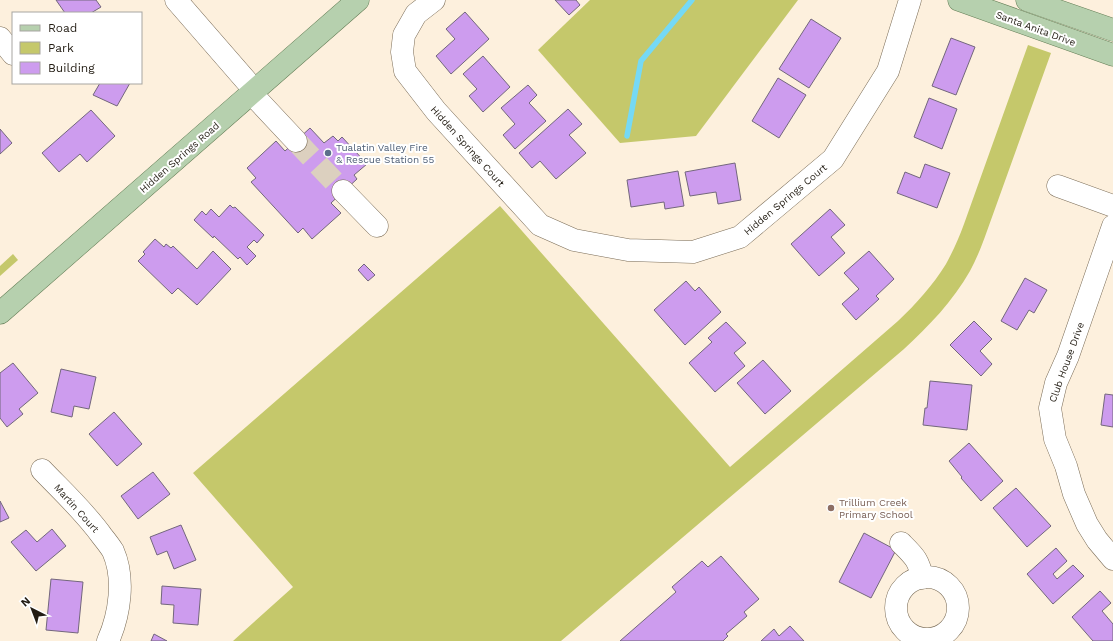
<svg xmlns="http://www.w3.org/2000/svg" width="1113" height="641" font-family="'Work Sans',sans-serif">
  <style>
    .green { fill: #c5c86b }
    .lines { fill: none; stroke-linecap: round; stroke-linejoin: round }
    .stream { stroke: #75d9f5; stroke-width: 5.5 }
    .building { fill: #cd9cee; stroke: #73677c }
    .minor-tunnel { stroke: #dcd0bf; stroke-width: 22; stroke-dasharray: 22 11; stroke-linecap: butt }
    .minor-casing { stroke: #7b6d58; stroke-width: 23 }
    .major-casing { stroke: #637d55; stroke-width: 23 }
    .minor { stroke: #fff; stroke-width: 22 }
    .major { stroke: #b6d0ae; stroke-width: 22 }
    .service-dot { fill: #5c6f8a; stroke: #fff; stroke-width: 1.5 }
    .education-dot { fill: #8d6e63; stroke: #fff; stroke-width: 1.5 }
    .labels { text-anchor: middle; stroke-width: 4; stroke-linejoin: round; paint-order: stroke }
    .street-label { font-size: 10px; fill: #231d14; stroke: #fff }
    .service-label { font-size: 10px; fill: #4e5e75; stroke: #fff; text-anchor: start }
    .education-label { font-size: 10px; fill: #785e54; stroke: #fff; text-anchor: start }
  </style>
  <rect width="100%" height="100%" fill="#fdf0dd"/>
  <g class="green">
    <polygon points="590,0 798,0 696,136 620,143 538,50"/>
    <path d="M1028 45 1051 53 987 231C982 245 977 258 970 271 953 301 929 326 904 349L561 641H233L293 587 193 473 500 206 730 467 898 321C916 304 933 285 946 264 953 251 959 238 964 224Z"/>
    <polygon points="13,254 18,260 0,276 0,266"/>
  </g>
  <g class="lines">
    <polyline class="stream" points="627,136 641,61 692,0"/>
  </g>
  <g class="building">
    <polygon points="56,0 96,0 101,7 91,13 65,13"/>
    <polygon points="555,0 576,0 580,5 569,15"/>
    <polygon points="465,12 489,39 451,74 436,56 455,39 446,29"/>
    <polygon points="811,19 841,38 809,88 779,69"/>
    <polygon points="951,38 975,47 956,95 932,86"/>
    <polygon points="483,56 510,87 483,112 469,96 477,89 463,74"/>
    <polygon points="778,78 806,95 779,138 752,121"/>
    <polygon points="100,83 130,83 117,106 93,95"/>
    <polygon points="528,85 537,95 529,103 546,121 515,149 503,135 515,124 501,108"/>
    <polygon points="929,98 957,109 942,149 914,137"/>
    <polygon points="568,109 582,124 569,135 586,153 556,179 540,161 532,168 519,153"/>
    <polygon points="91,110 115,136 87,162 80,154 59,172 42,153"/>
    <polygon points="310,128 324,143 333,136 338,141 342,137 367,164 354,175 357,179 331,203 341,213 312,239 303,228 298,233 251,182 256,178 247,168 276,141 285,151"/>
    <polygon points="0,129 12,143 0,154"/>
    <polygon points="735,163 741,200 718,204 716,192 690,196 685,172"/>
    <polygon points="925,164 950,173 937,208 897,193 905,172 920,178"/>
    <polygon points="678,171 684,206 665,209 664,202 631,207 627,180"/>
    <polygon points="230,205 233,208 235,207 264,235 257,243 254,240 247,247 256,256 247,265 240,257 238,259 214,236 213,238 194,220 202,211 206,215 211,209 219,217"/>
    <polygon points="830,209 845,225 831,237 845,253 819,276 791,244"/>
    <polygon points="155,239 164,247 166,244 171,248 173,246 197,269 213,251 231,269 197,305 178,288 172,294 138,261 145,254 143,252"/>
    <polygon points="869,251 894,279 876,296 879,299 856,320 842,304 859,289 844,273"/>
    <polygon points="364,264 375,275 368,281 358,270"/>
    <polygon points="1025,278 1047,290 1034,313 1029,310 1017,330 1001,321"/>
    <polygon points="686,281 695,291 699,287 721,312 685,345 654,310"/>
    <polygon points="974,321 992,339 980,351 992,364 981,376 950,345"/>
    <polygon points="726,322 746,343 734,353 745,366 715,392 689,363 712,342 708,338"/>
    <polygon points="763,360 791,391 765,414 737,383"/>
    <polygon points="13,363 38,393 19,409 23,414 7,427 0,418 0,373"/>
    <polygon points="61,369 96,377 89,409 74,406 72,417 51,412"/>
    <polygon points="930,381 972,385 967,430 923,425 925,408 927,408"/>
    <polygon points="1105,394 1113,395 1113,427 1101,425"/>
    <polygon points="114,412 142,444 117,466 89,434"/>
    <polygon points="969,443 1003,481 981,501 961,478 962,477 949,461"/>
    <polygon points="153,472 170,494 138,519 121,496"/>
    <polygon points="1016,488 1051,526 1027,547 993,508"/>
    <polygon points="0,501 9,518 0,522"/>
    <polygon points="181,525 196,560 174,569 167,551 157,555 150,537"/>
    <polygon points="52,529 66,546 36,571 11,542 26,530 37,542"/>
    <polygon points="864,533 896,550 871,598 839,582"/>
    <polygon points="1056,548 1067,561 1053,574 1057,579 1073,565 1084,576 1053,604 1027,574"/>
    <polygon points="721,556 759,599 744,612 747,616 726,634 728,636 723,641 620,641 676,592 672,587 702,561 708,567"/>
    <polygon points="51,579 83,582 78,633 46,630"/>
    <polygon points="162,586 201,589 198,625 173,623 174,605 161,604"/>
    <polygon points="1100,591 1111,603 1102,611 1113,624 1113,641 1093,641 1072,617"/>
    <polygon points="790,626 804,641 761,641 774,629 779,636"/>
    <polygon points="154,634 167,641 151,641"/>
  </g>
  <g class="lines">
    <polyline class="minor-tunnel" points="296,141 343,191"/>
    <g class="minor-casing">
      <g id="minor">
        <polyline points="176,0 255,91"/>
        <polyline points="434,0 416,14 404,35 402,52 405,71 436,111 540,225 574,240 628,250 693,252 740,237 833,159 888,71 910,0"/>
        <polyline points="0,38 13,54"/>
        <polyline points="252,94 296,141"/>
        <polyline points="1058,186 1113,206"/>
        <polyline points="343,191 377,226"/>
        <polyline points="1113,226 1068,356 1056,383 1050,408 1055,439 1066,466 1074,494 1087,524 1097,540 1113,559"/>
        <path d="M42 470C62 491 85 512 102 536 106 541 110 546 113 551 125 578 120 614 108 641"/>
        <path d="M901 543C914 556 919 560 922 578"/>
        <circle cx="927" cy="608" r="31"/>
      </g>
    </g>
    <g class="major-casing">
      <g id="major">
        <polyline points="959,0 1113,55"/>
        <polyline points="1027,0 1113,30"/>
        <polyline points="0,313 358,0"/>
      </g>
    </g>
    <use href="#minor" class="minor"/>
    <use href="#major" class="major"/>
  </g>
  <circle class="service-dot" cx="328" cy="153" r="4"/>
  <circle class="education-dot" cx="831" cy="508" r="4"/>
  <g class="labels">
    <g class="street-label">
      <text transform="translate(1036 28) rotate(20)" y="4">Santa Anita Drive</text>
      <text transform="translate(468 146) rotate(48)" y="4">Hidden Springs Court</text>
      <text transform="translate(179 157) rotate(-41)" y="4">Hidden Springs Road</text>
      <text transform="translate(785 199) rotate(-40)" y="4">Hidden Springs Court</text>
      <text transform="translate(1066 362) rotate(-70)" y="4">Club House Drive</text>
      <text transform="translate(77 508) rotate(48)" y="4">Martin Court</text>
    </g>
    <g class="service-label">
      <text x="336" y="151">Tualatin Valley Fire<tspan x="336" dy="12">&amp; Rescue Station 55</tspan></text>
    </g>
    <g class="education-label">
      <text x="839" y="506">Trillium Creek<tspan x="839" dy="12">Primary School</tspan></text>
    </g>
  </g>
  <rect x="12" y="12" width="130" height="72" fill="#ffffff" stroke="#a7a5a1"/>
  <rect x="20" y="25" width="20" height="6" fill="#b6d0ae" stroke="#a7a5a1"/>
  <text x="48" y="32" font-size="12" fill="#231d14">Road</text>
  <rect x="20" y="42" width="20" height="12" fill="#c5c86b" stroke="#a7a5a1"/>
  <text x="48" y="52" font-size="12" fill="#231d14">Park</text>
  <rect x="20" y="62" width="20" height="12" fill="#cd9cee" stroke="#a7a5a1"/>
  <text x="48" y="72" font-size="12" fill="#231d14">Building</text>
  <g transform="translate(32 609) rotate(318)" stroke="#ffffff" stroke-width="3" paint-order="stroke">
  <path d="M0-3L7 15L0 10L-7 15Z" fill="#231d14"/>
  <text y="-6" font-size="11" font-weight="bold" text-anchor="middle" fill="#231d14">N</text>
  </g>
</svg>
